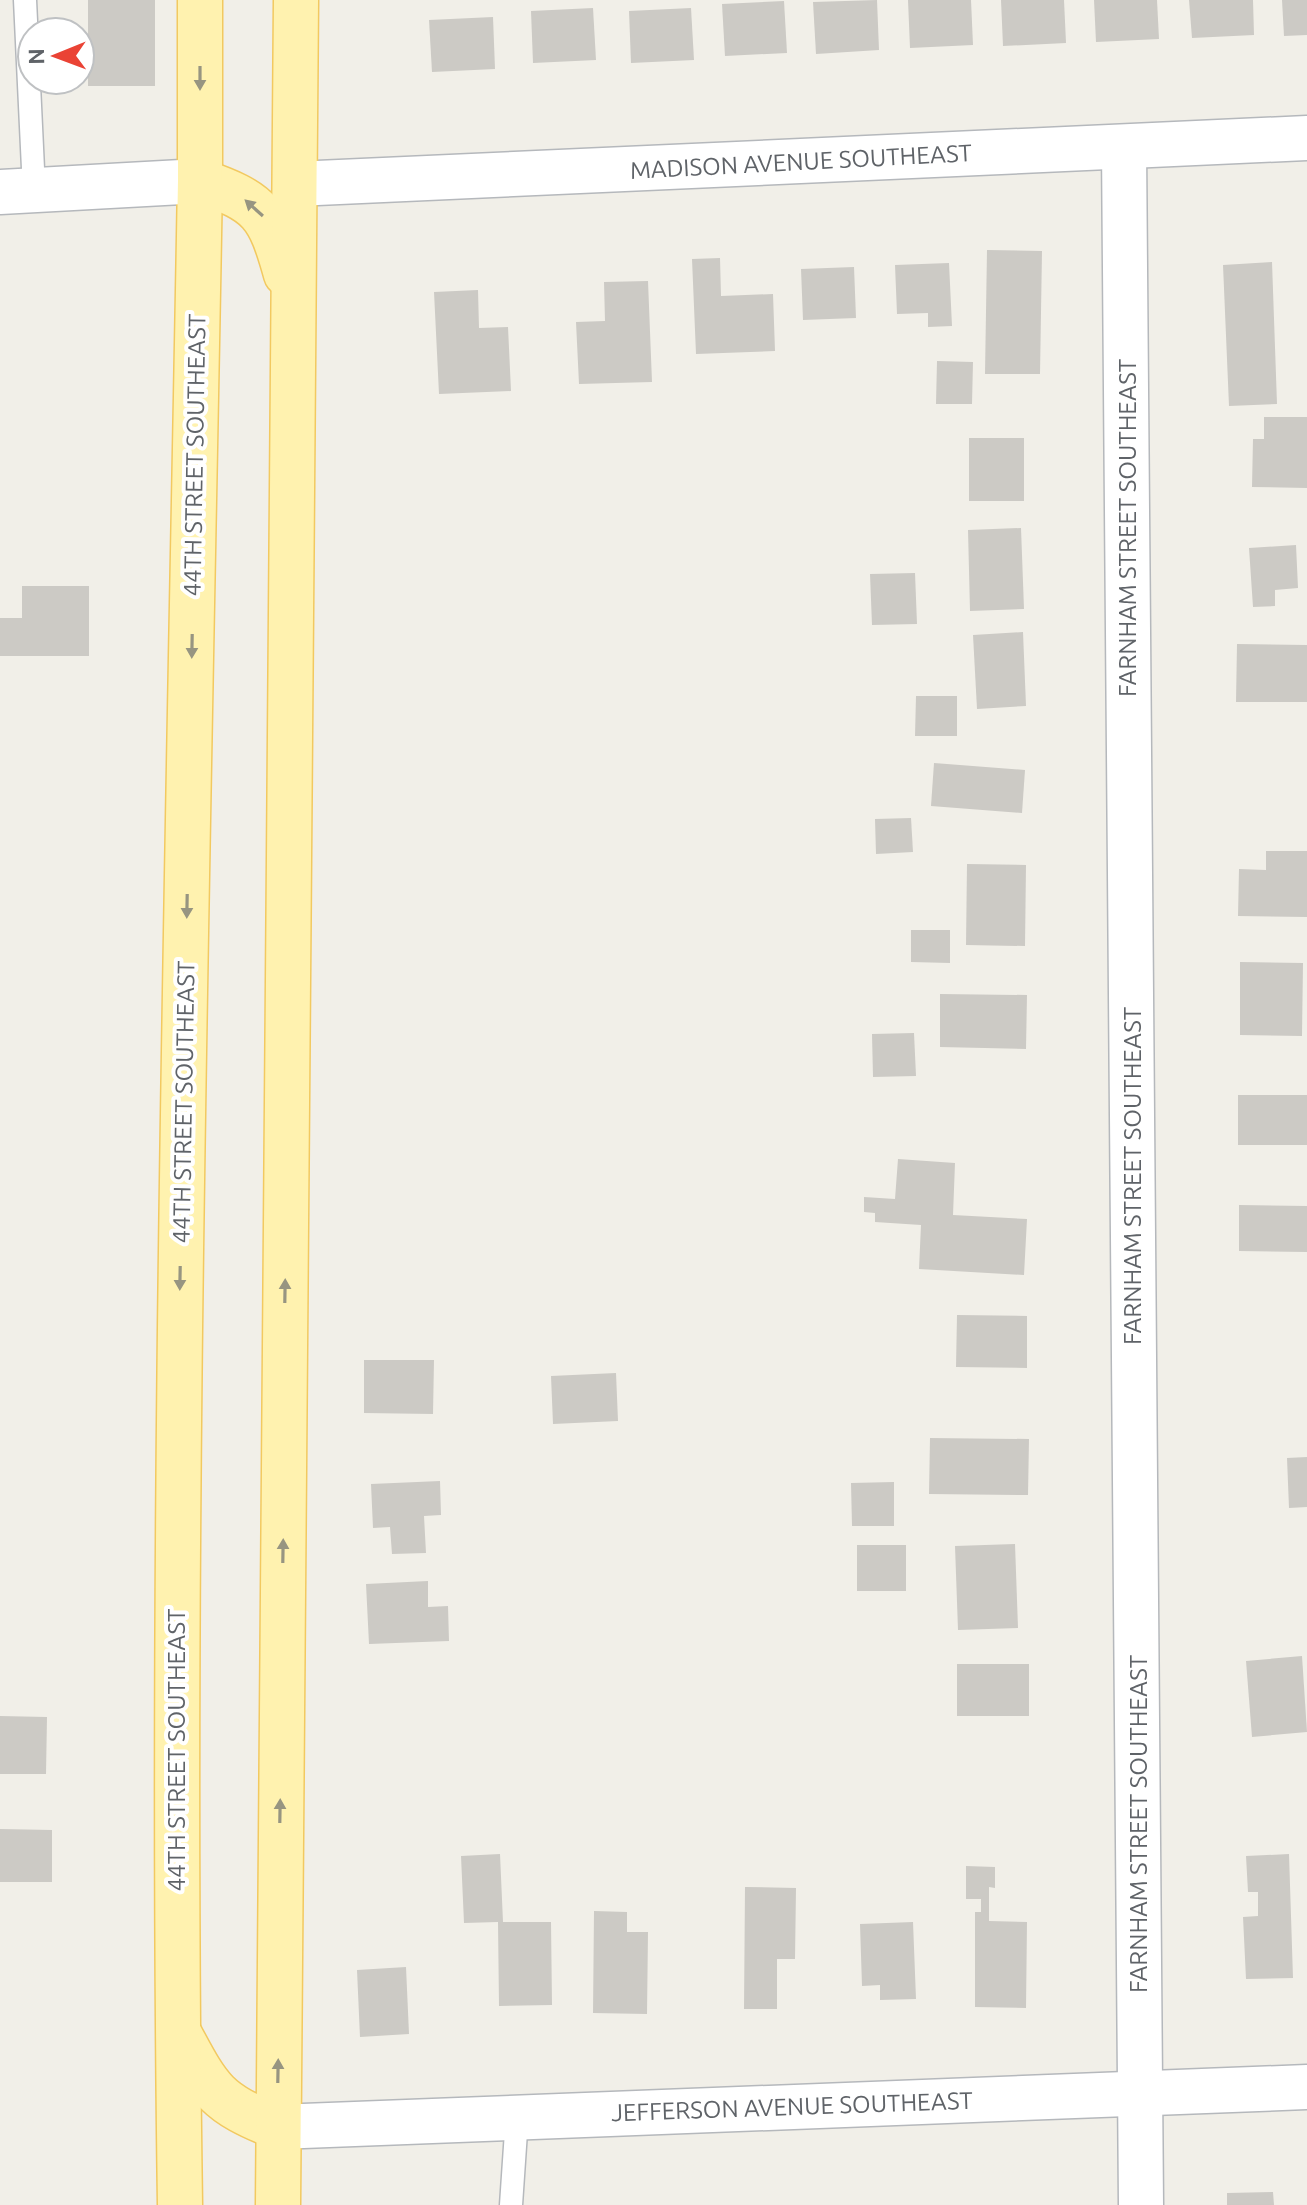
<svg xmlns="http://www.w3.org/2000/svg" width="1307" height="2205" font-family="Ubuntu,sans-serif">
  <style>
    .building { fill: #cccac5 }
    .lines { fill: none; stroke-linecap: round; stroke-linejoin: round }
    .service-casing { stroke: #b5b8bc; stroke-width: 25 }
    .minor-casing { stroke: #b5b8bc; stroke-width: 47 }
    .primary-casing { stroke: #f2c960; stroke-width: 47 }
    .service { stroke: #fff; stroke-width: 22 }
    .minor { stroke: #fff; stroke-width: 44 }
    .primary { stroke: #fff2af; stroke-width: 44 }
    .oneway { fill: #979581 }
    .labels { text-anchor: middle; stroke-width: 8; stroke-linejoin: round; paint-order: stroke }
    .street-label { font-size: 24px; fill: #5f6368; stroke: #fff }
  </style>
  <rect width="100%" height="100%" fill="#f1efe8"/>
  <g class="building">
    <rect x="88" y="0" width="67" height="86"/>
    <polygon points="877,0 879,50 816,54 813,2"/>
    <polygon points="908,0 971,0 973,45 910,48"/>
    <polygon points="1001,0 1064,0 1066,43 1003,46"/>
    <polygon points="1094,0 1157,0 1159,39 1096,42"/>
    <polygon points="1189,0 1253,0 1254,35 1192,38"/>
    <polygon points="1282,0 1307,0 1307,35 1284,36"/>
    <polygon points="784,1 787,53 725,56 722,4"/>
    <polygon points="593,8 596,60 533,63 531,11"/>
    <polygon points="691,8 694,60 631,63 629,11"/>
    <polygon points="493,17 495,69 432,72 429,20"/>
    <polygon points="987,250 1042,251 1040,374 985,374"/>
    <polygon points="720,258 721,296 773,294 775,351 696,354 692,259"/>
    <polygon points="1272,262 1277,404 1229,406 1223,265"/>
    <polygon points="949,263 952,326 928,327 928,313 897,314 895,265"/>
    <polygon points="854,267 856,318 803,320 801,269"/>
    <polygon points="648,281 652,382 579,384 576,322 605,321 604,282"/>
    <polygon points="478,290 479,328 508,327 511,391 439,394 434,292"/>
    <polygon points="937,361 973,362 972,404 936,404"/>
    <polygon points="1264,417 1307,417 1307,488 1252,487 1253,439 1264,439"/>
    <rect x="969" y="438" width="55" height="63"/>
    <polygon points="1021,528 1024,609 970,611 968,530"/>
    <polygon points="1296,545 1298,588 1275,590 1275,606 1253,607 1249,548"/>
    <polygon points="915,573 917,624 872,625 870,574"/>
    <polygon points="22,586 89,586 89,656 0,656 0,618 22,618"/>
    <polygon points="1023,632 1026,706 977,709 973,635"/>
    <polygon points="1237,644 1307,645 1307,702 1236,702"/>
    <polygon points="916,696 957,696 957,736 915,736"/>
    <polygon points="934,763 1025,770 1022,813 931,806"/>
    <polygon points="911,818 913,852 876,854 875,819"/>
    <polygon points="1266,851 1307,851 1307,917 1238,916 1239,869 1266,870"/>
    <polygon points="967,864 1026,865 1025,946 966,945"/>
    <polygon points="911,930 950,930 950,963 911,962"/>
    <polygon points="1240,962 1303,963 1302,1036 1240,1035"/>
    <polygon points="940,994 1027,995 1026,1049 940,1047"/>
    <polygon points="914,1033 916,1076 873,1077 872,1034"/>
    <rect x="1238" y="1095" width="69" height="50"/>
    <polygon points="898,1159 955,1163 953,1215 1027,1219 1024,1275 919,1269 921,1225 875,1222 875,1213 864,1212 864,1197 895,1199"/>
    <polygon points="1239,1205 1307,1206 1307,1252 1239,1251"/>
    <polygon points="957,1315 1027,1316 1027,1368 956,1367"/>
    <polygon points="364,1360 434,1360 433,1414 364,1413"/>
    <polygon points="616,1373 618,1421 553,1424 551,1376"/>
    <polygon points="930,1438 1029,1439 1028,1495 929,1494"/>
    <polygon points="1307,1457 1307,1507 1289,1508 1287,1458"/>
    <polygon points="440,1481 441,1515 424,1516 426,1553 392,1554 390,1527 373,1528 371,1484"/>
    <polygon points="894,1482 894,1526 852,1526 851,1483"/>
    <polygon points="1015,1544 1018,1628 958,1630 955,1546"/>
    <rect x="857" y="1545" width="49" height="46"/>
    <polygon points="428,1581 428,1607 448,1606 449,1641 369,1644 366,1584"/>
    <polygon points="1302,1656 1307,1732 1252,1737 1246,1661"/>
    <rect x="957" y="1664" width="72" height="52"/>
    <polygon points="0,1716 47,1717 46,1774 0,1774"/>
    <polygon points="0,1829 52,1830 52,1882 0,1882"/>
    <polygon points="500,1854 503,1922 551,1922 552,2005 499,2006 498,1922 464,1923 461,1856"/>
    <polygon points="1289,1854 1293,1978 1246,1979 1243,1917 1258,1916 1258,1892 1248,1892 1246,1856"/>
    <polygon points="966,1866 995,1867 995,1888 989,1887 989,1921 1027,1922 1026,2008 975,2007 975,1912 981,1912 981,1899 966,1899"/>
    <polygon points="745,1887 796,1888 795,1959 777,1959 777,2009 744,2009"/>
    <polygon points="594,1911 627,1912 627,1932 648,1932 647,2014 593,2013"/>
    <polygon points="913,1922 916,1999 880,2000 880,1985 862,1986 860,1924"/>
    <polygon points="406,1967 409,2034 360,2037 357,1970"/>
    <polygon points="1273,2192 1274,2205 1227,2205 1227,2193"/>
  </g>
  <g class="lines">
    <g class="service-casing">
      <g id="service">
        <polyline points="25,0 34,190"/>
        <polyline points="511,2205 517,2117"/>
      </g>
    </g>
    <g class="minor-casing">
      <g id="minor">
        <polyline points="1124,147 1141,2205"/>
        <polyline points="295,184 1307,138"/>
        <polyline points="0,192 200,181"/>
        <polyline points="277,2127 1307,2087"/>
      </g>
    </g>
    <g class="primary-casing">
      <g id="primary">
        <path d="M200 181C261 202 269 213 286 274"/>
        <path d="M179 2033C210 2091 215 2102 277 2127"/>
        <path d="M180 2205C170 1530 188 856 200 181V0"/>
        <polyline points="278,2205 296,0"/>
      </g>
    </g>
    <use href="#service" class="service"/>
    <use href="#minor" class="minor"/>
    <use href="#primary" class="primary"/>
  </g>
  <defs><path id="oneway-solid" d="M-6-.8H1V-3.2L6.5 0L1 3.2V.8H-6Z" transform="scale(2)"/></defs>
  <g class="oneway">
    <use href="#oneway-solid" transform="translate(200 78) rotate(90)"/>
    <use href="#oneway-solid" transform="translate(254 208) rotate(-138)"/>
    <use href="#oneway-solid" transform="translate(192 646) rotate(91)"/>
    <use href="#oneway-solid" transform="translate(187 906) rotate(91)"/>
    <use href="#oneway-solid" transform="translate(180 1278) rotate(91)"/>
    <use href="#oneway-solid" transform="translate(285 1291) rotate(-89)"/>
    <use href="#oneway-solid" transform="translate(283 1551) rotate(-89)"/>
    <use href="#oneway-solid" transform="translate(280 1811) rotate(-89)"/>
    <use href="#oneway-solid" transform="translate(278 2071) rotate(-89)"/>
  </g>
  <g class="labels">
    <g class="street-label">
      <text transform="translate(801 162) rotate(-3)" y="8">MADISON AVENUE SOUTHEAST</text>
      <text transform="translate(195 455) rotate(-89)" y="8">44TH STREET SOUTHEAST</text>
      <text transform="translate(1128 528) rotate(-90)" y="8">FARNHAM STREET SOUTHEAST</text>
      <text transform="translate(184 1102) rotate(-89)" y="8">44TH STREET SOUTHEAST</text>
      <text transform="translate(1133 1176) rotate(-90)" y="8">FARNHAM STREET SOUTHEAST</text>
      <text transform="translate(177 1750) rotate(-90)" y="8">44TH STREET SOUTHEAST</text>
      <text transform="translate(1139 1824) rotate(-90)" y="8">FARNHAM STREET SOUTHEAST</text>
      <text transform="translate(792 2107) rotate(-2)" y="8">JEFFERSON AVENUE SOUTHEAST</text>
    </g>
  </g>
  <g transform="translate(56 56) rotate(269)"><circle r="38" fill="#ffffff" stroke="#bfc1c3" stroke-width="2"/>
  <path d="M0-6L14 30L0 20L-14 30Z" fill="#ea4335"/>
  <text y="-12" font-size="22" font-weight="bold" text-anchor="middle" fill="#5f6368">N</text>
  </g>
</svg>
